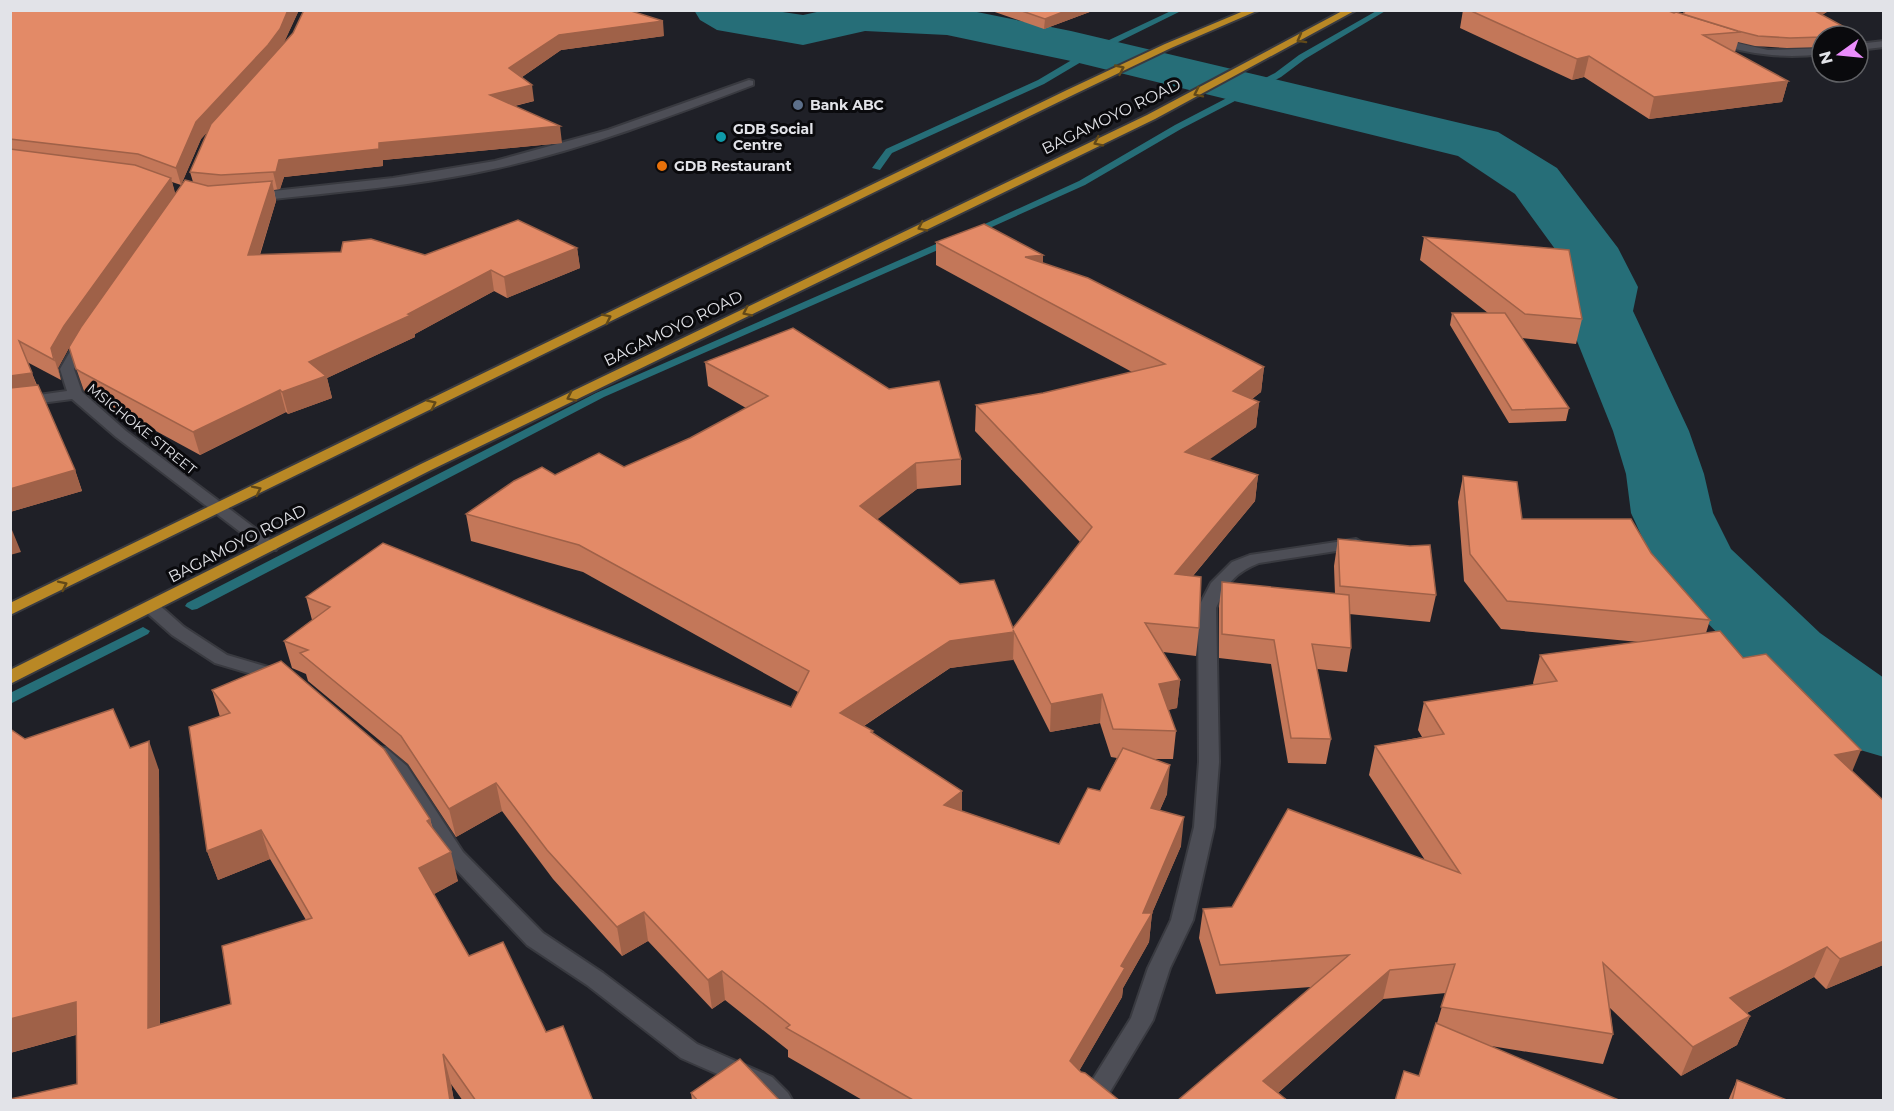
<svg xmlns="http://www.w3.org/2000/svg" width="1894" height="1111" font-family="Montserrat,sans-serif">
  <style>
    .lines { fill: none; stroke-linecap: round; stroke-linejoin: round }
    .stream { fill: #266e78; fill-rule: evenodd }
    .river { fill: #266e78; fill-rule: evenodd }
    .minor-casing { stroke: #393a40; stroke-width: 4 }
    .trunk-casing { stroke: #393a40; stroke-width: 4 }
    .minor { fill: #4d4e56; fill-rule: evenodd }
    .trunk { fill: #b98825; fill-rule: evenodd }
    .wall { fill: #c37759; fill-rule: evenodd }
    .shaded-wall { fill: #9f6148 }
    .building { fill: #e38a67; stroke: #9f6148; stroke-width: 1.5 }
    .oneway { stroke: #624919 }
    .service-dot { fill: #5c6f8a; stroke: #0a0a0d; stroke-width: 2 }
    .culture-dot { fill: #0f9aa8; stroke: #0a0a0d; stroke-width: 2 }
    .food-dot { fill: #e8710a; stroke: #0a0a0d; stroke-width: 2 }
    .labels { text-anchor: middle; stroke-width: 6; stroke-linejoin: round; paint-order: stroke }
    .far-poi-label { font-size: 14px; font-weight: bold; fill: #e2e3e8; stroke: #0a0a0d; text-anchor: start }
    .far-street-label { font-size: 14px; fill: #e2e3e8; stroke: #0a0a0d }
    .street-label { font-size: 16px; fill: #e2e3e8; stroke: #0a0a0d }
  </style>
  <rect width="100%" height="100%" fill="#1f2027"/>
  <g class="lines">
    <g class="stream">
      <polygon points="1173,10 1183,10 1098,52 1044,84 892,153 880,170 872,168 886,149 1038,80 1092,48"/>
      <polygon points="1378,10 1387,10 1305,59 1281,77 1181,129 1085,185 974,235 970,236 965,233 1079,181 1175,125 1275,73 1299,55"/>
      <polygon points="952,237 956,238 956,242 604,397 197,609 192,610 185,606 187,603 596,393"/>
      <polygon points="143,627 150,631 148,634 10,704 10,693"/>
    </g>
    <polygon class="river" points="694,10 769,10 803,15 826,10 967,10 1071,31 1498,132 1557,168 1618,248 1638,287 1633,311 1689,431 1704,474 1713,513 1731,549 1820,633 1884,678 1884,757 1850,747 1756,673 1665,579 1653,561 1631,513 1626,474 1613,431 1565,311 1572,287 1555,249 1515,194 1458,156 1071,61 947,35 865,31 803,45 717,30 700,20"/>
    <g class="minor-casing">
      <g id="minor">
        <path d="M1716 38 1768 50 1822 48V54C1783 59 1750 54 1713 43V39Z"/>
        <polygon points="1884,41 1884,47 1858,50 1858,44"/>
        <path d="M749 80 753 81V85C669 117 586 148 498 168 418 186 336 192 255 201L249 197 255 193 393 178 495 161 608 130Z"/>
        <polygon points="84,335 91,339 74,369 82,392 126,431 276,544 278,547 276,550 264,550 116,437 72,399 10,407 10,399 67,391 60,369 79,336"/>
        <path d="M1356 539 1364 544 1362 547 1259 563C1234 573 1227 584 1216 608L1219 762 1214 827 1193 920 1170 968 1153 1020 1105 1100H1080L1131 1018 1148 968 1171 920 1194 827 1199 762 1198 608 1211 583 1232 562 1250 555Z"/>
        <polygon points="151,602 157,603 184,627 227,655 285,672 288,676 285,680 279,682 215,663 172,635 145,611 142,607 145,603"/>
        <polygon points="379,747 386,748 407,766 463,852 543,933 603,973 697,1044 772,1077 788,1093 792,1100 765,1100 756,1091 681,1058 587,985 527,945 449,862 393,776 369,753 372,748"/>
      </g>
    </g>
    <g class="trunk-casing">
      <g id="trunk">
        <polygon points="1246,10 1259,10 1171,48 1075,94 10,615 10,603 1067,90 1165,44"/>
        <polygon points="1344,10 1356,10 1155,119 431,470 10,684 10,670 421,464 1147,115"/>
      </g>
    </g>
    <use href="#minor" class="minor"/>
    <use href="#trunk" class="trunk"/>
  </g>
  <g class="wall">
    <path d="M10 10H299L284 42 664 36 561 50 522 77 534 101 515 106 562 143 383 160V166L284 177 280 189 274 190 276 201 260 255H425L577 248 580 268 507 298 494 291 415 334V337L327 378 332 398 288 414 286 412 200 455 88 394 84 391 69 348 58 368 61 380 27 362 37 385 75 470 82 491 10 512ZM209 130 190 172 193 182 175 194 172 182 181 185 201 139Z"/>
    <polygon points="989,10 1095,10 1044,29"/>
    <polygon points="1463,10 1666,10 1674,13 1683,14 1686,10 1830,10 1822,15 1859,35 1858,38 1858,36 1822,36 1822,47 1787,48 1755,46 1738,42 1735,52 1788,81 1782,102 1649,119 1584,77 1572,80 1460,28"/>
    <polygon points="1424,237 1582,319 1576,344 1522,338 1569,408 1566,421 1509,423 1450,325 1452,313 1488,313 1420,260"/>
    <path d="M936 242 1043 263 1264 367 1261 392 1252 399 1259 402 1256 427 1209 459 1258 475 1255 501 1193 576 1199 628 1196 656 1163 652 1180 680 1177 708 1168 710 1176 731 1173 759H1152L1167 794 1160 810 1181 846 1152 913 1149 942 1123 988 1122 997 1079 1071 1120 1101H864L788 1057V1050L725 1000 712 1009 648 941 622 956 553 879 502 811 456 837 408 764 308 681 306 674 292 668 284 641 312 620 306 597 791 707 798 692 583 572 471 541 466 514 555 475 624 467 690 438 746 408 708 386 705 362 961 459V485L917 489 877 519 1013 628 1080 542 975 431 976 405 1043 393 1132 372 936 265ZM1013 659 1050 732 1100 723 1111 757 1117 758 1100 791 1059 844 962 811V791L873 733V731L864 726 950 668Z"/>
    <polygon points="1463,476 1522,519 1651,553 1710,620 1706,633 1743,658 1852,771 1884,801 1884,965 1883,965 1826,989 1814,977 1747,1013 1750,1016 1737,1045 1681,1076 1610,1008 1613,1034 1603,1064 1491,1046 1419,1076 1437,1023 1446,993 1383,999 1278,1093 1177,1101 1311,987 1216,994 1199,938 1203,909 1232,907 1425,860 1369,775 1375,746 1422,737 1418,730 1424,702 1534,685 1533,683 1540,655 1639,642 1501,629 1464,581 1458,502"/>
    <polygon points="1338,539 1436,595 1430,622 1349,614 1351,648 1347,672 1317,669 1331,739 1326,764 1288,763 1271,664 1219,658 1219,606 1222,582 1335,594 1334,566"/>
    <polygon points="212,690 430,819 433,829 458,881 434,894 469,956 546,1032 593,1101 463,1101 451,1084 454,1101 10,1101 77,1084 76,1035 10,1053 10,729 25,739 130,748 159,770 160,1024 231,1004 306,920 270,859 218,880 207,851 220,717"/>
    <polygon points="1737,1080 1789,1101 1728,1101"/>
    <polygon points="691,1093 780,1101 692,1101"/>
  </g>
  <g class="shaded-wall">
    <polygon points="288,10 299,10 283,45 272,60 201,139 181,185 176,168 196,122"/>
    <polygon points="1068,10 1095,10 1044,29 1045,19"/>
    <polygon points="1816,10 1830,10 1812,21 1815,11"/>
    <polygon points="663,21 664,36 561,50 512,84 509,68 559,35"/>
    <polygon points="1589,56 1584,77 1572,80 1577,59"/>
    <polygon points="1788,81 1782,102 1649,119 1654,97"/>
    <polygon points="532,85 534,101 492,111 490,95"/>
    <polygon points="560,126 562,143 383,160 383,166 284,177 280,189 277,189 273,172 279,160 379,143"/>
    <polygon points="171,178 176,196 70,346 58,368 61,380 51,348 64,326"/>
    <polygon points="272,181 276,201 253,276 248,255"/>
    <polygon points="577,248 580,268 507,298 504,277"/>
    <polygon points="1043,255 1043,278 1025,257"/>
    <polygon points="491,270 494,291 415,334 415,337 327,378 332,398 288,414 282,392 309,362 408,314"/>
    <polygon points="1264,367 1261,392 1230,416 1233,391"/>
    <polygon points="32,373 39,393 10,397 10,376"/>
    <polygon points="280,390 286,412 200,455 193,432"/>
    <polygon points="1259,402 1256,427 1183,478 1185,452"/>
    <polygon points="916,463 917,489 861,532 860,506"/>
    <polygon points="75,470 82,491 10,512 10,489"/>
    <polygon points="1258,475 1255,501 1172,601 1175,574"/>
    <polygon points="12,530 21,552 10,555 10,531"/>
    <polygon points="1014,632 1013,660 950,668 841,741 840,713 950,641"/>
    <polygon points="1180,680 1177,708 1156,712 1159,684"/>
    <polygon points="1102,694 1100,723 1050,732 1051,704"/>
    <polygon points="149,741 159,770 160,1057 148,1028"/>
    <polygon points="1861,750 1849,779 1835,755"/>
    <polygon points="1170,765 1167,794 1148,836 1151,808"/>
    <polygon points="496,783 502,811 456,837 449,809"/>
    <polygon points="962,791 962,820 944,805"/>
    <polygon points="1184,817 1181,846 1152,913 1149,942 1123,988 1122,997 1068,1090 1070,1061 1121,966 1143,913"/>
    <polygon points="430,819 437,848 427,821"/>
    <polygon points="261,830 270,859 218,880 207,851"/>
    <polygon points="451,852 458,881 427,898 419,868"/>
    <polygon points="644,912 648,941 622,956 617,927"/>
    <polygon points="1884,941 1884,963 1883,965 1826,989 1840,959"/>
    <polygon points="1827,947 1814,977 1718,1028 1730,998"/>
    <polygon points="1390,970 1383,999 1269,1101 1263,1081"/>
    <polygon points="722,971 725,1000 712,1009 708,980"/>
    <polygon points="76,1002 89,1031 10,1053 10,1019"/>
    <polygon points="1750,1016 1737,1045 1681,1076 1693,1047"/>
    <polygon points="443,1054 451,1084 454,1101 450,1101"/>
  </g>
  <g class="building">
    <polygon points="10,10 288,10 280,29 268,45 196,122 176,168 138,154 10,139"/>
    <polygon points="304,10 628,10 663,21 559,35 509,68 532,85 490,95 560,126 379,143 379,149 279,160 276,172 273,172 221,175 190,172 211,124 293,33"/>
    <polygon points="1019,10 1068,10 1045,19"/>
    <polygon points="1469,10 1666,10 1674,13 1676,12 1741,32 1703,35 1788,81 1654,97 1589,56 1577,59"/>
    <polygon points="1686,10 1816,10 1815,11 1859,35 1822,36 1822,37 1790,38 1758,36 1738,31 1683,14"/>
    <polygon points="10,149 135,165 171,178 64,326 51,348 54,360 19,341 32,373 10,376"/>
    <polygon points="185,180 208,186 272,181 248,255 341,252 343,242 371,239 425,255 518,220 577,248 504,277 491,270 408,314 411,315 309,362 326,376 282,392 280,390 193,432 81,372 76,369 69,347 81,327"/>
    <polygon points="984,224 1043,255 1025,257 1088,278 1264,367 1233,391 1259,402 1185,452 1258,475 1175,574 1201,577 1199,628 1145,623 1180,680 1159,684 1176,731 1113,729 1102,694 1051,704 1013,630 1014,632 950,641 840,713 873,731 871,732 962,791 944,805 1059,844 1088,788 1100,791 1123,748 1170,765 1151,808 1184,817 1143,913 1152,913 1121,966 1125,968 1070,1061 1081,1072 1085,1073 1120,1101 913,1101 913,1100 786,1028 790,1025 722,971 708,980 644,912 617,927 547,850 496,783 449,809 401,736 300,653 308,650 284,641 330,607 306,597 383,543 791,707 809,671 579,545 466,514 514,481 542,467 555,475 599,453 624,467 690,438 768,396 705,362 793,328 889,389 939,381 961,459 916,463 860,506 960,584 994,580 1013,628 1092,527 976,405 1043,393 1165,364 936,242"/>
    <polygon points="1424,237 1569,250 1582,319 1525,314"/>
    <polygon points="1452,313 1505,313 1569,408 1512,410"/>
    <polygon points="38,385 75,470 10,489 10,388"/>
    <polygon points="1463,476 1517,482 1522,519 1631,519 1651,553 1710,620 1507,601 1470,554"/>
    <polygon points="1338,539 1410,546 1430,545 1436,595 1340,586"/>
    <polygon points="1222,582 1349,595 1351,648 1312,644 1331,739 1291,738 1274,640 1222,634"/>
    <polygon points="1720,631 1743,658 1766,654 1861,750 1835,755 1884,801 1884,941 1840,959 1827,947 1730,998 1750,1016 1693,1047 1603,963 1613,1034 1441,1007 1455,964 1390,970 1263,1081 1288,1101 1177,1101 1349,955 1220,965 1203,909 1232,907 1288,809 1460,873 1375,746 1444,734 1424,702 1557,681 1540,655"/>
    <polygon points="281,661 384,749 430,819 427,821 451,852 419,868 469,956 503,942 546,1032 563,1026 593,1101 476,1101 443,1054 450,1101 10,1101 10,1099 77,1084 76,1002 10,1019 10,729 25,739 113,709 130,748 149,741 148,1028 231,1004 222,946 312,918 261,830 207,851 189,727 230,713 212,690"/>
    <polygon points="1436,1023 1621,1101 1395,1101 1404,1071 1419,1076"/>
    <polygon points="740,1059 780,1101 698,1101 691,1093"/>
    <polygon points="1737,1080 1789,1101 1732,1101"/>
  </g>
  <defs><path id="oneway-chevron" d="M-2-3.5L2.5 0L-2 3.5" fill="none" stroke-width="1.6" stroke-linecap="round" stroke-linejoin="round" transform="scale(1.5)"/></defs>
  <g class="oneway">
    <use href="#oneway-chevron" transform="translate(1301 39) rotate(151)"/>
    <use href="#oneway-chevron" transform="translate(1120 69) rotate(-25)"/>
    <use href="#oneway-chevron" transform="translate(1198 93) rotate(154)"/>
    <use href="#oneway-chevron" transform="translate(1098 142) rotate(154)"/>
    <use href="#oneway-chevron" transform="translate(922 227) rotate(154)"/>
    <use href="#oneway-chevron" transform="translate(747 312) rotate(154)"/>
    <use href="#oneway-chevron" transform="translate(607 318) rotate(-26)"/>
    <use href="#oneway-chevron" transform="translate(571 397) rotate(154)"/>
    <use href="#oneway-chevron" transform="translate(432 404) rotate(-26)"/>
    <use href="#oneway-chevron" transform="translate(257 490) rotate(-26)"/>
    <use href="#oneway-chevron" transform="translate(63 585) rotate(-26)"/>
  </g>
  <circle class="service-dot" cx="798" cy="105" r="6"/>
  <circle class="culture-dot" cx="721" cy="137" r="6"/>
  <circle class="food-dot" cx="662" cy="166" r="6"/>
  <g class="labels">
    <g class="far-poi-label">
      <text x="810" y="110">Bank ABC</text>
      <text x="733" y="134">GDB Social<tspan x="733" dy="16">Centre</tspan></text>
      <text x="674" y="171">GDB Restaurant</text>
    </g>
    <g class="far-street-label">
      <text transform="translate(142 429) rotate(39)" y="5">MSICHOKE STREET</text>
    </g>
    <g class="street-label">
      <text transform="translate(1111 116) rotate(-26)" y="6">BAGAMOYO ROAD</text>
      <text transform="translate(673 328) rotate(-26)" y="6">BAGAMOYO ROAD</text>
      <text transform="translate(237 543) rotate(-27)" y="6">BAGAMOYO ROAD</text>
    </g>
  </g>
  <rect width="1894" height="1111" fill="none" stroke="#e2e3e8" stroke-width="24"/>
  <g transform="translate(1840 54) rotate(255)"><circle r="28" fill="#0a0a0d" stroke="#606165" stroke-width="1.5"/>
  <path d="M0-4.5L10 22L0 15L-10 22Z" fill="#eb8dfc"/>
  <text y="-9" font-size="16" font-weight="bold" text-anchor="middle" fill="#e2e3e8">N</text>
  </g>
</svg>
